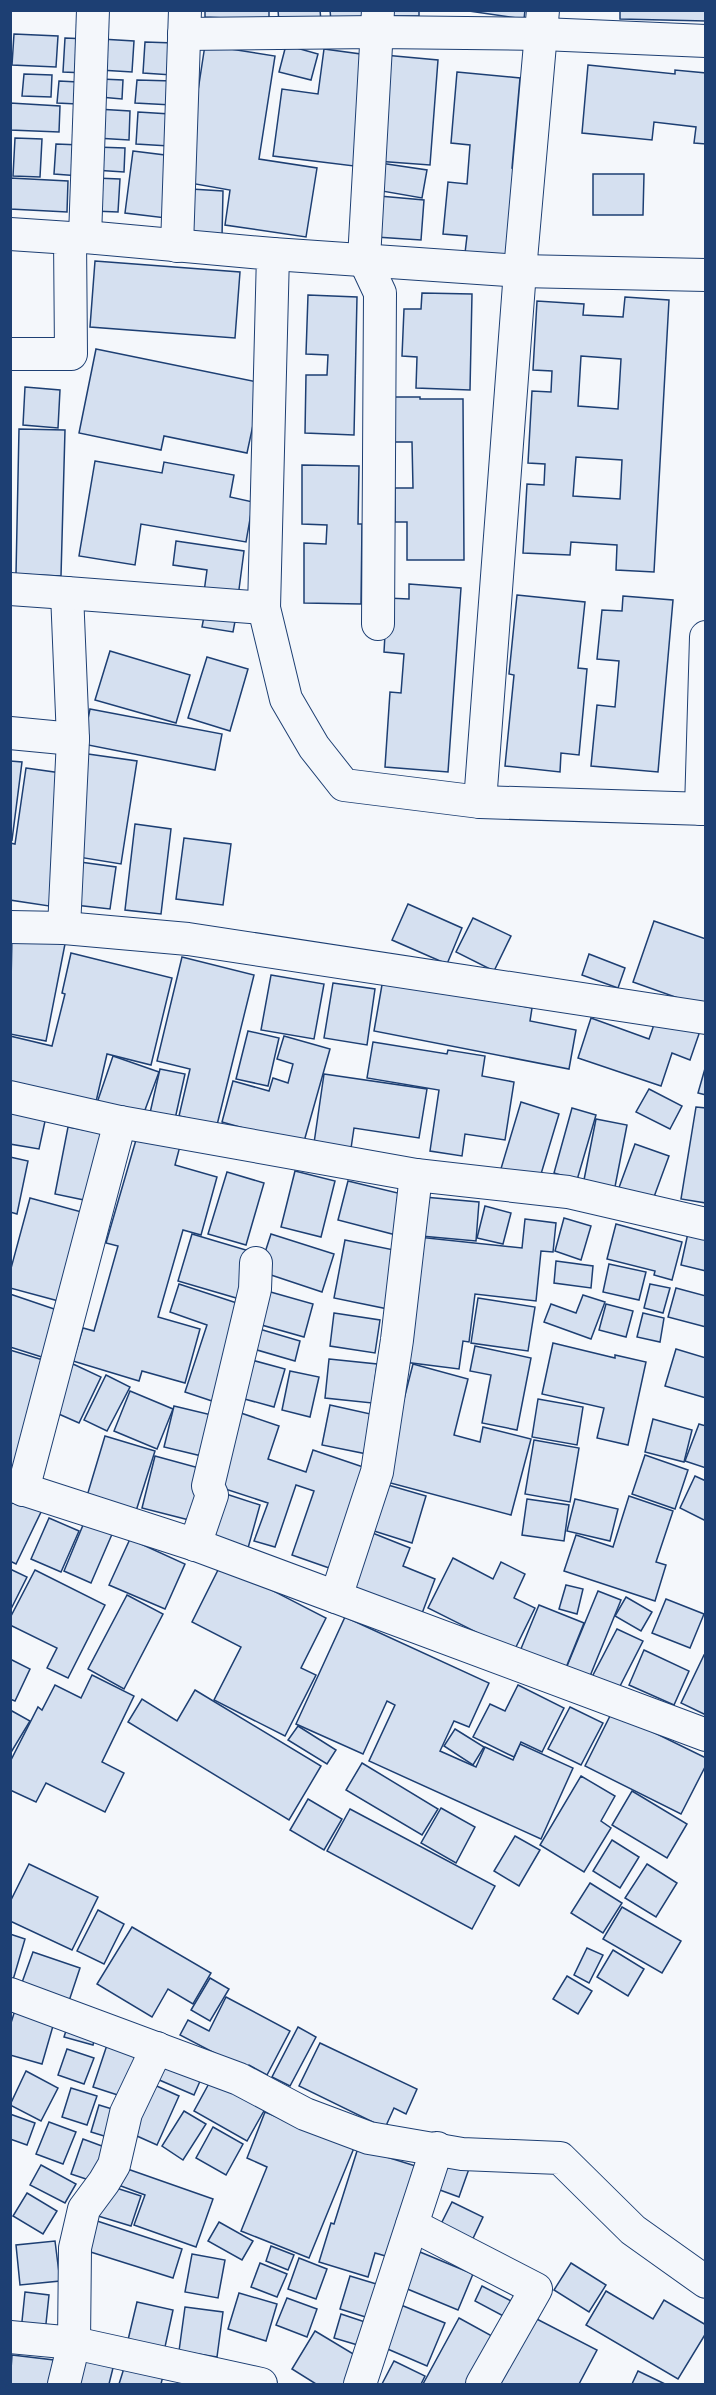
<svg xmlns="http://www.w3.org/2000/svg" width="716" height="2395" font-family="'Roboto Condensed',sans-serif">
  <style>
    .building { fill: #d5e0f0; stroke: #1d3f73; stroke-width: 1.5; fill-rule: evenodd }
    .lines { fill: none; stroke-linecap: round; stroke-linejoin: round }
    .street-casing { stroke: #1d3f73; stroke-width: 34 }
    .street { stroke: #f4f7fb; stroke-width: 32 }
  </style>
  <rect width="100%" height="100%" fill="#f4f7fb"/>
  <g class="building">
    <polygon points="205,10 269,10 269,20 205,17"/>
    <polygon points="278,10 320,10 321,21 279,23"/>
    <polygon points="330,10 369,10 369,20 331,21"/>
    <rect x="383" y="10" width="36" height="6"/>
    <polygon points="462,10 525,10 524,19"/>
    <polygon points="620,10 706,10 706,21 620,19"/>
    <polygon points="14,34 58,36 56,67 12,65"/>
    <polygon points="65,38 88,39 86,73 63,72"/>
    <polygon points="101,39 134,41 132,72 100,70"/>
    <polygon points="145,42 174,43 172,75 143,73"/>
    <polygon points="205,45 275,56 259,159 317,168 306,237 225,225 230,190 184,182"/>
    <polygon points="286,45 318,54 311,80 279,72"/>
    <polygon points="324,49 368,55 354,166 273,156 282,89 318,94"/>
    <polygon points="384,55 438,60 430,165 376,161"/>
    <polygon points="588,65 675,74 675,70 706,73 706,144 694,143 696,127 654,122 652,140 582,133"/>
    <polygon points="457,72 520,78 512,168 519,169 512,258 465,253 467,236 443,234 448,182 467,184 470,145 451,143"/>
    <polygon points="24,74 52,75 51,97 22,96"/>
    <polygon points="101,79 123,80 122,99 100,97"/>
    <polygon points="137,80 173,81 172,105 135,103"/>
    <polygon points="59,81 78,82 77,104 57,103"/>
    <polygon points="10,103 60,106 59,132 10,130"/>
    <polygon points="97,109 130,111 129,140 96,138"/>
    <polygon points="138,112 170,114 169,146 136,144"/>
    <polygon points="15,138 42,139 40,177 13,176"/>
    <polygon points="56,144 81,145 80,176 54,174"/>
    <polygon points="95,147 125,148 124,172 94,170"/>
    <polygon points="133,151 173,156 166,218 125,213"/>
    <polygon points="380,163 427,170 422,198 376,190"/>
    <polygon points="593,174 644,174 643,215 593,215"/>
    <polygon points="10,178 68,181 67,212 10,209"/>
    <polygon points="95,178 120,179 118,212 93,211"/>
    <polygon points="191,189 223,191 222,237 190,236"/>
    <polygon points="379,196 424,200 421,240 376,237"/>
    <polygon points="95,261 240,272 235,338 90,327"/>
    <polygon points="422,293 472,294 470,390 416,388 417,357 402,356 404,309 421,309"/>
    <polygon points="308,295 357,297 354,435 305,433 306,375 327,375 328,355 306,354"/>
    <path d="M625 297 669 300 654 572 616 570 617 545 571 542 570 555 523 553 527 484 544 485 545 464 528 463 532 391 551 392 552 371 533 370 537 301 584 304 583 315 623 317ZM581 356 621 359 618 409 578 406ZM576 457 622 460 620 499 573 496Z"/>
    <polygon points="96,349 262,383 247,453 164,436 161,450 79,433"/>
    <polygon points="25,387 60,390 58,428 23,425"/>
    <polygon points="394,397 420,397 420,399 463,399 464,560 407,560 407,522 395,522 395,488 413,488 412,442 395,442"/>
    <polygon points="19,429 65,430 61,576 16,574"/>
    <polygon points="95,461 162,473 164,462 234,475 230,497 253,502 246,542 141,524 135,565 79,556"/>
    <polygon points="302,465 359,466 358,524 362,524 361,604 304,603 304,543 326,544 327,525 302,524"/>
    <polygon points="176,541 244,551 238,597 204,592 207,570 173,565"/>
    <polygon points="409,584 461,588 448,772 385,767 390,692 401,693 404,654 384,652 387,598 409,599"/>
    <polygon points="517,595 585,602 578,668 587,669 579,755 561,753 560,772 505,766 514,675 509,674"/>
    <polygon points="623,596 673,600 658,772 591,766 597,705 615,707 619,661 597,659 602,610 622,611"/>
    <polygon points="205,611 236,616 233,632 202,627"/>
    <polygon points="110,651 190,675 176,723 95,700"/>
    <polygon points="207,657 248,669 230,731 188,718"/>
    <polygon points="90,709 222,734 215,770 83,744"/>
    <polygon points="88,754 137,761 121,864 72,856"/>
    <polygon points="10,761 22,762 12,840 10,839"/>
    <polygon points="26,768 68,774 49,906 10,900 10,843 15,844"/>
    <polygon points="135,824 171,829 161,914 125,910"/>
    <polygon points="184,838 231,844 223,905 176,899"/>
    <polygon points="80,862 116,867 110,909 75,905"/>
    <polygon points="408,904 462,928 447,964 392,940"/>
    <polygon points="473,918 511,936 494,971 456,952"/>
    <polygon points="654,921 706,939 706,1008 633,982"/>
    <polygon points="12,934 65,944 46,1041 10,1034"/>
    <polygon points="71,953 172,978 151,1065 107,1054 95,1106 10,1085 10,1036 52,1046 65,994 62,993"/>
    <polygon points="589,954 625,968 618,988 582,975"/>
    <polygon points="182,957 254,975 217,1125 179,1116 190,1069 157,1061"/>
    <polygon points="271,975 324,984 314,1039 261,1030"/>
    <polygon points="383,979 532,1008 530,1021 576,1030 569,1069 374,1031"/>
    <polygon points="333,983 375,989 367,1045 324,1038"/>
    <polygon points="657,1016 700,1031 690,1060 672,1053 661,1086 578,1058 591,1018 649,1039"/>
    <polygon points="248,1031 279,1038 268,1086 236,1079"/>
    <polygon points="284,1036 330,1049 303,1145 222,1122 233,1081 269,1091 273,1078 288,1083 293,1064 277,1059"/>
    <polygon points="373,1042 447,1054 448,1050 485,1056 482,1076 514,1082 505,1140 465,1134 462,1156 430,1151 439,1090 367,1078"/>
    <polygon points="113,1056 159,1072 142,1118 97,1103"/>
    <polygon points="706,1065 706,1095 698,1093"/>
    <polygon points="160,1069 185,1074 175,1119 150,1113"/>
    <polygon points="324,1074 427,1089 419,1138 354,1128 350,1155 313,1150"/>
    <polygon points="649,1089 682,1106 670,1129 636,1112"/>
    <polygon points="521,1102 559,1114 538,1184 500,1172"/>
    <polygon points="10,1104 47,1112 39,1149 10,1144"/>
    <polygon points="696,1107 706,1108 706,1203 681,1199"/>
    <polygon points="572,1108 596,1115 577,1180 554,1173"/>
    <polygon points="596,1119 627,1125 613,1197 582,1190"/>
    <polygon points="68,1127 102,1133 89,1201 55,1194"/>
    <polygon points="138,1133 180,1146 175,1165 217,1177 201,1235 183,1230 158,1317 200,1329 185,1383 142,1371 139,1381 73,1361 83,1328 94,1331 118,1246 106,1243"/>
    <polygon points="635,1144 669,1156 651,1205 617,1193"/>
    <polygon points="10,1157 28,1161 17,1214 10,1212"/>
    <polygon points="295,1171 335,1181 321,1237 281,1227"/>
    <polygon points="227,1172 264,1183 246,1245 208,1234"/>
    <polygon points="348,1181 406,1195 396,1235 338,1220"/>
    <polygon points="424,1197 479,1202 476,1241 421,1236"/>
    <polygon points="30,1198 89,1214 66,1303 10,1288 10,1272"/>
    <polygon points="485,1206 511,1213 503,1244 477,1238"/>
    <polygon points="564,1218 591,1226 581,1260 555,1251"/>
    <polygon points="525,1219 556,1223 553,1252 541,1251 536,1301 475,1294 469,1342 463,1341 459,1369 404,1362 418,1237 522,1248"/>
    <polygon points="616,1224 682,1242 672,1280 654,1275 655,1271 607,1259"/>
    <polygon points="688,1233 706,1237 706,1271 681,1265"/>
    <polygon points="192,1234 256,1253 243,1300 178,1281"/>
    <polygon points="271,1234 334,1254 322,1292 259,1271"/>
    <polygon points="345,1240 399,1251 388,1309 334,1298"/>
    <polygon points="556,1261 593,1266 591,1288 554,1283"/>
    <polygon points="609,1264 646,1272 639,1300 603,1292"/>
    <polygon points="179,1284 249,1307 218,1403 185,1392 207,1325 170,1312"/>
    <polygon points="650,1284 670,1288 663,1313 644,1308"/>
    <polygon points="676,1288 706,1296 706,1327 668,1317"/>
    <polygon points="260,1289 313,1304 304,1337 251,1322"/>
    <polygon points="10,1294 60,1311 45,1358 10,1347"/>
    <polygon points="583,1295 605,1302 591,1339 544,1322 551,1304 576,1313"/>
    <polygon points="478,1298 535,1307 528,1351 471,1343"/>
    <polygon points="606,1304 633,1311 626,1337 599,1330"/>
    <polygon points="334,1313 380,1320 375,1353 330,1346"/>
    <polygon points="643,1313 664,1318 660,1342 637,1337"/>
    <polygon points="256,1328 300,1341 295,1361 250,1348"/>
    <polygon points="553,1343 615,1358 615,1355 646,1362 628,1445 597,1438 604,1408 542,1394"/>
    <polygon points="475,1346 531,1358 517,1430 482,1423 491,1375 470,1371"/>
    <polygon points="676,1349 706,1358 706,1398 665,1386"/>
    <polygon points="10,1350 53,1363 18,1476 10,1474"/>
    <polygon points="248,1359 285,1369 274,1407 237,1397"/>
    <polygon points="329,1359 377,1364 372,1403 325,1398"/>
    <polygon points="73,1364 101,1377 79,1423 52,1411"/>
    <polygon points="413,1364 468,1379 454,1435 480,1442 483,1427 531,1439 511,1515 383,1481"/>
    <polygon points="290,1371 319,1377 310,1417 282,1410"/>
    <polygon points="106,1375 130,1387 107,1431 84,1420"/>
    <polygon points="130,1391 173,1409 157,1449 114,1431"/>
    <polygon points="538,1399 583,1407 577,1445 532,1437"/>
    <polygon points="330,1405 375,1415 367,1454 322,1445"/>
    <polygon points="174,1406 220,1417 210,1458 164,1447"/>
    <polygon points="235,1411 279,1426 268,1459 306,1472 313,1450 366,1468 332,1569 292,1555 314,1491 296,1485 275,1547 254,1541 268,1503 210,1484"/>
    <polygon points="653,1419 692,1430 684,1462 645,1452"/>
    <polygon points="699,1424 706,1426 706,1468 685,1461"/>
    <polygon points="105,1436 155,1451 136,1511 87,1496"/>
    <polygon points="534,1440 579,1448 570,1502 525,1494"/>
    <polygon points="645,1455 688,1470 675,1509 632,1494"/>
    <polygon points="155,1456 210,1471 197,1522 142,1508"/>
    <polygon points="695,1476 706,1481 706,1521 680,1508"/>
    <polygon points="388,1485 426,1496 412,1543 374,1531"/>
    <polygon points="223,1493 260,1505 248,1548 210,1536"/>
    <polygon points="629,1496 673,1511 656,1562 666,1565 655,1601 564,1571 576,1535 613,1547"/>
    <polygon points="15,1497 42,1510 16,1564 10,1561 10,1507"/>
    <polygon points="527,1499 569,1505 564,1541 522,1535"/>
    <polygon points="575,1499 618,1509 610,1541 567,1531"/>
    <polygon points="88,1513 116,1525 91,1583 64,1571"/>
    <polygon points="49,1518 79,1531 61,1572 31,1559"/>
    <polygon points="370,1532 410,1548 403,1566 435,1579 421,1616 348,1589"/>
    <polygon points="130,1539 185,1564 165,1609 109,1585"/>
    <polygon points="453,1558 493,1579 501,1562 525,1574 514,1598 535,1608 514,1651 428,1608"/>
    <polygon points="221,1564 326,1618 301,1668 316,1675 285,1736 214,1700 241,1647 192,1622"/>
    <polygon points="10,1569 27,1577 10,1611"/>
    <polygon points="35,1570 105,1605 68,1678 47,1668 57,1648 10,1625 10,1618"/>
    <polygon points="566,1585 583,1589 577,1614 559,1609"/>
    <polygon points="598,1591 621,1600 588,1681 565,1671"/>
    <polygon points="127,1595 163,1614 124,1689 88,1669"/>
    <polygon points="626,1597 652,1612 641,1631 615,1616"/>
    <polygon points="666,1599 704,1614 690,1648 652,1633"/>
    <polygon points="539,1605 584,1623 563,1675 518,1656"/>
    <polygon points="345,1617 489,1683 469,1727 454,1721 440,1751 476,1767 485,1747 513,1760 520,1744 573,1768 541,1839 369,1761 395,1705 387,1701 363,1754 296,1724"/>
    <polygon points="617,1629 643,1641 618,1690 592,1677"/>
    <polygon points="644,1650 689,1671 674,1705 629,1685"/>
    <polygon points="704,1655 706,1656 706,1715 681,1703"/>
    <polygon points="10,1659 30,1669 15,1701 10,1699"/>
    <polygon points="92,1675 134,1696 102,1762 124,1773 105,1812 46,1783 36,1802 10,1790 10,1762 38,1707 42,1710 55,1685 81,1698"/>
    <polygon points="518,1685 564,1708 542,1752 521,1742 514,1757 473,1737 490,1704 505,1711"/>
    <polygon points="195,1690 321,1766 289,1820 128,1722 142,1699 177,1721"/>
    <polygon points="570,1707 603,1723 581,1765 548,1749"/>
    <polygon points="12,1711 30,1721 10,1754 10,1714"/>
    <polygon points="612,1712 706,1758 706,1765 681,1814 585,1766"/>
    <polygon points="298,1726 336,1750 327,1764 288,1740"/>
    <polygon points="455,1729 484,1747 473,1765 444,1746"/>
    <polygon points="362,1763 438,1809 422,1835 346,1790"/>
    <polygon points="581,1776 615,1796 601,1821 611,1828 584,1872 540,1845"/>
    <polygon points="632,1791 687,1824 667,1858 612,1825"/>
    <polygon points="308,1799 342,1819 324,1850 290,1830"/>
    <polygon points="441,1808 475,1827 456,1863 421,1843"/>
    <polygon points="350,1809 495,1886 472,1929 327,1851"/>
    <polygon points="515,1836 540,1850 519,1886 494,1871"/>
    <polygon points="612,1840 639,1857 620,1888 593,1871"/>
    <polygon points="29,1864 98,1897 72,1950 10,1921 10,1902"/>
    <polygon points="647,1864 677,1883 656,1917 625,1898"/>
    <polygon points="590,1883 622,1903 603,1933 571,1913"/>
    <polygon points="622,1907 681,1941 662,1973 603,1939"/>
    <polygon points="98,1910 124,1924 104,1964 77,1951"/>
    <polygon points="132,1927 211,1973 193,2004 168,1989 152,2017 97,1984"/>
    <polygon points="10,1934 25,1939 13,1980 10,1980"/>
    <polygon points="587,1948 603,1955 589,1983 574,1975"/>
    <polygon points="613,1950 644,1969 628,1996 597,1977"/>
    <polygon points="33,1952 80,1968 68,2004 20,1988"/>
    <polygon points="567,1976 592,1991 578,2014 553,1999"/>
    <polygon points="210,1978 229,1989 210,2021 191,2010"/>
    <polygon points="226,1997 290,2031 267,2075 249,2065 247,2070 180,2035 188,2020 209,2031"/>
    <polygon points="16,2007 55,2019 42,2064 10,2055 10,2026"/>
    <polygon points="69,2021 97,2029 93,2045 64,2037"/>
    <polygon points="298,2027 316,2037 290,2086 272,2077"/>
    <polygon points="109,2039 143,2050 127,2098 93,2087"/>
    <polygon points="320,2043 417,2089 406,2114 394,2108 385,2128 299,2086"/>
    <polygon points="67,2049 94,2058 84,2084 58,2075"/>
    <polygon points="167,2056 204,2072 194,2095 157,2079"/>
    <polygon points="26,2071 58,2088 41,2121 10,2105"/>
    <polygon points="212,2078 265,2109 247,2141 194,2111"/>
    <polygon points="150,2083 179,2096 157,2145 128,2132"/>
    <polygon points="71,2088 97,2096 87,2125 62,2117"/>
    <polygon points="99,2105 122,2112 114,2139 91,2132"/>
    <polygon points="184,2111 206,2124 183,2160 162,2146"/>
    <polygon points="265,2112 354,2148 309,2258 241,2231 267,2167 247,2158"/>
    <polygon points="10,2114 35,2123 27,2145 10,2139"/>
    <polygon points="49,2122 76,2132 63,2164 36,2154"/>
    <polygon points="213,2127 243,2144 226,2175 196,2158"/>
    <polygon points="83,2139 110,2149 98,2183 71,2174"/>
    <polygon points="358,2148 425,2169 396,2259 375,2253 368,2277 319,2262 331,2223 334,2224"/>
    <polygon points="441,2155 470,2166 459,2197 429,2186"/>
    <polygon points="41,2165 76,2184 65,2203 30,2185"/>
    <polygon points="119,2166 213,2199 196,2247 134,2225 145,2195 113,2183"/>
    <polygon points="107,2185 141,2196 131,2226 98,2216"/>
    <polygon points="27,2193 57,2211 43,2234 13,2216"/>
    <polygon points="452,2202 483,2217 469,2247 437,2232"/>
    <polygon points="91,2219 182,2249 173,2278 81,2249"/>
    <polygon points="219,2222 253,2241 242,2260 208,2241"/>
    <polygon points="55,2241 60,2281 20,2285 16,2245"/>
    <polygon points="271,2246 294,2255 288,2270 266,2261"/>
    <polygon points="420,2252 473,2274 458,2310 405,2288"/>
    <polygon points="192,2254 225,2260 218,2298 185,2292"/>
    <polygon points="299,2258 327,2269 316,2299 288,2289"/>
    <polygon points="260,2263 287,2274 277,2297 251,2287"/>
    <polygon points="571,2263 606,2285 589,2312 554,2290"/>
    <polygon points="350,2276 383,2286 372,2319 340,2309"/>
    <polygon points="482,2286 515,2303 507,2318 475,2301"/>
    <polygon points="606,2291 653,2319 664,2300 706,2325 706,2333 678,2379 586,2325"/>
    <polygon points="25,2292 49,2295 45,2333 21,2331"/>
    <polygon points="239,2293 277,2304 266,2341 228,2329"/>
    <polygon points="287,2298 317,2309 307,2337 276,2325"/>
    <polygon points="137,2302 173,2310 165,2347 128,2340"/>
    <polygon points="401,2305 445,2323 427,2366 383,2347"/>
    <polygon points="185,2307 223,2312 217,2357 179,2351"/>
    <polygon points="341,2314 368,2323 361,2346 334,2338"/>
    <polygon points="529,2315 597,2350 579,2384 493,2384"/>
    <polygon points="459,2318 501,2341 478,2384 423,2384"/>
    <polygon points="315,2331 360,2358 344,2384 316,2384 292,2369"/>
    <polygon points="12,2355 54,2360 51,2384 10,2384"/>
    <polygon points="81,2355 114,2364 109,2384 74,2384"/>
    <polygon points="394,2361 425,2376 421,2384 382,2384"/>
    <polygon points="125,2365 163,2376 161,2384 119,2384"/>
    <polygon points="638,2371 665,2384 632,2384"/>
  </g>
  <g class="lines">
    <g class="street-casing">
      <g id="street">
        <polyline points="378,10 364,259 380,293 378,624"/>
        <polyline points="184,34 377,32 542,34 706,41"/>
        <polyline points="10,234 70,238 71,354 10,354"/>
        <polyline points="85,237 93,10"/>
        <polyline points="70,238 85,237 273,254 264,608 286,699 314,747 344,785 480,802 520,271 543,10"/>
        <polyline points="177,246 185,10"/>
        <polyline points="273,254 520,271 706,275"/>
        <polyline points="10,589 67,593 73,739 64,928"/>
        <polyline points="67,593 264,608"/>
        <polyline points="10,733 73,739"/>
        <polyline points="480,802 706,809"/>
        <polyline points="701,809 706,637"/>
        <polyline points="10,927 64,928 188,939 706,1018"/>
        <polyline points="10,1097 120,1122 416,1175 568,1192 706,1224"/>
        <polyline points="10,1485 199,1546 706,1735"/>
        <polyline points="23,1490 120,1122"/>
        <polyline points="195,1545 212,1495 208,1486 255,1289 256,1263"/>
        <polyline points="336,1597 377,1472 397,1340 416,1175"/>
        <polyline points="10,1994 239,2079 305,2114 369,2138 462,2154 560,2158 633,2230 706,2282"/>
        <polyline points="412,2225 536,2289 482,2384"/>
        <polyline points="10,2337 74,2343 261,2384"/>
        <polyline points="64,2384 74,2343 75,2248 84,2209 104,2182 114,2165 126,2113 157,2048"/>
        <polyline points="360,2384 437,2148"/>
      </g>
    </g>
    <use href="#street" class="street"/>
  </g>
  <rect width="716" height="2395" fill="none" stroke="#1d3f73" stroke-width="24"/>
</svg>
